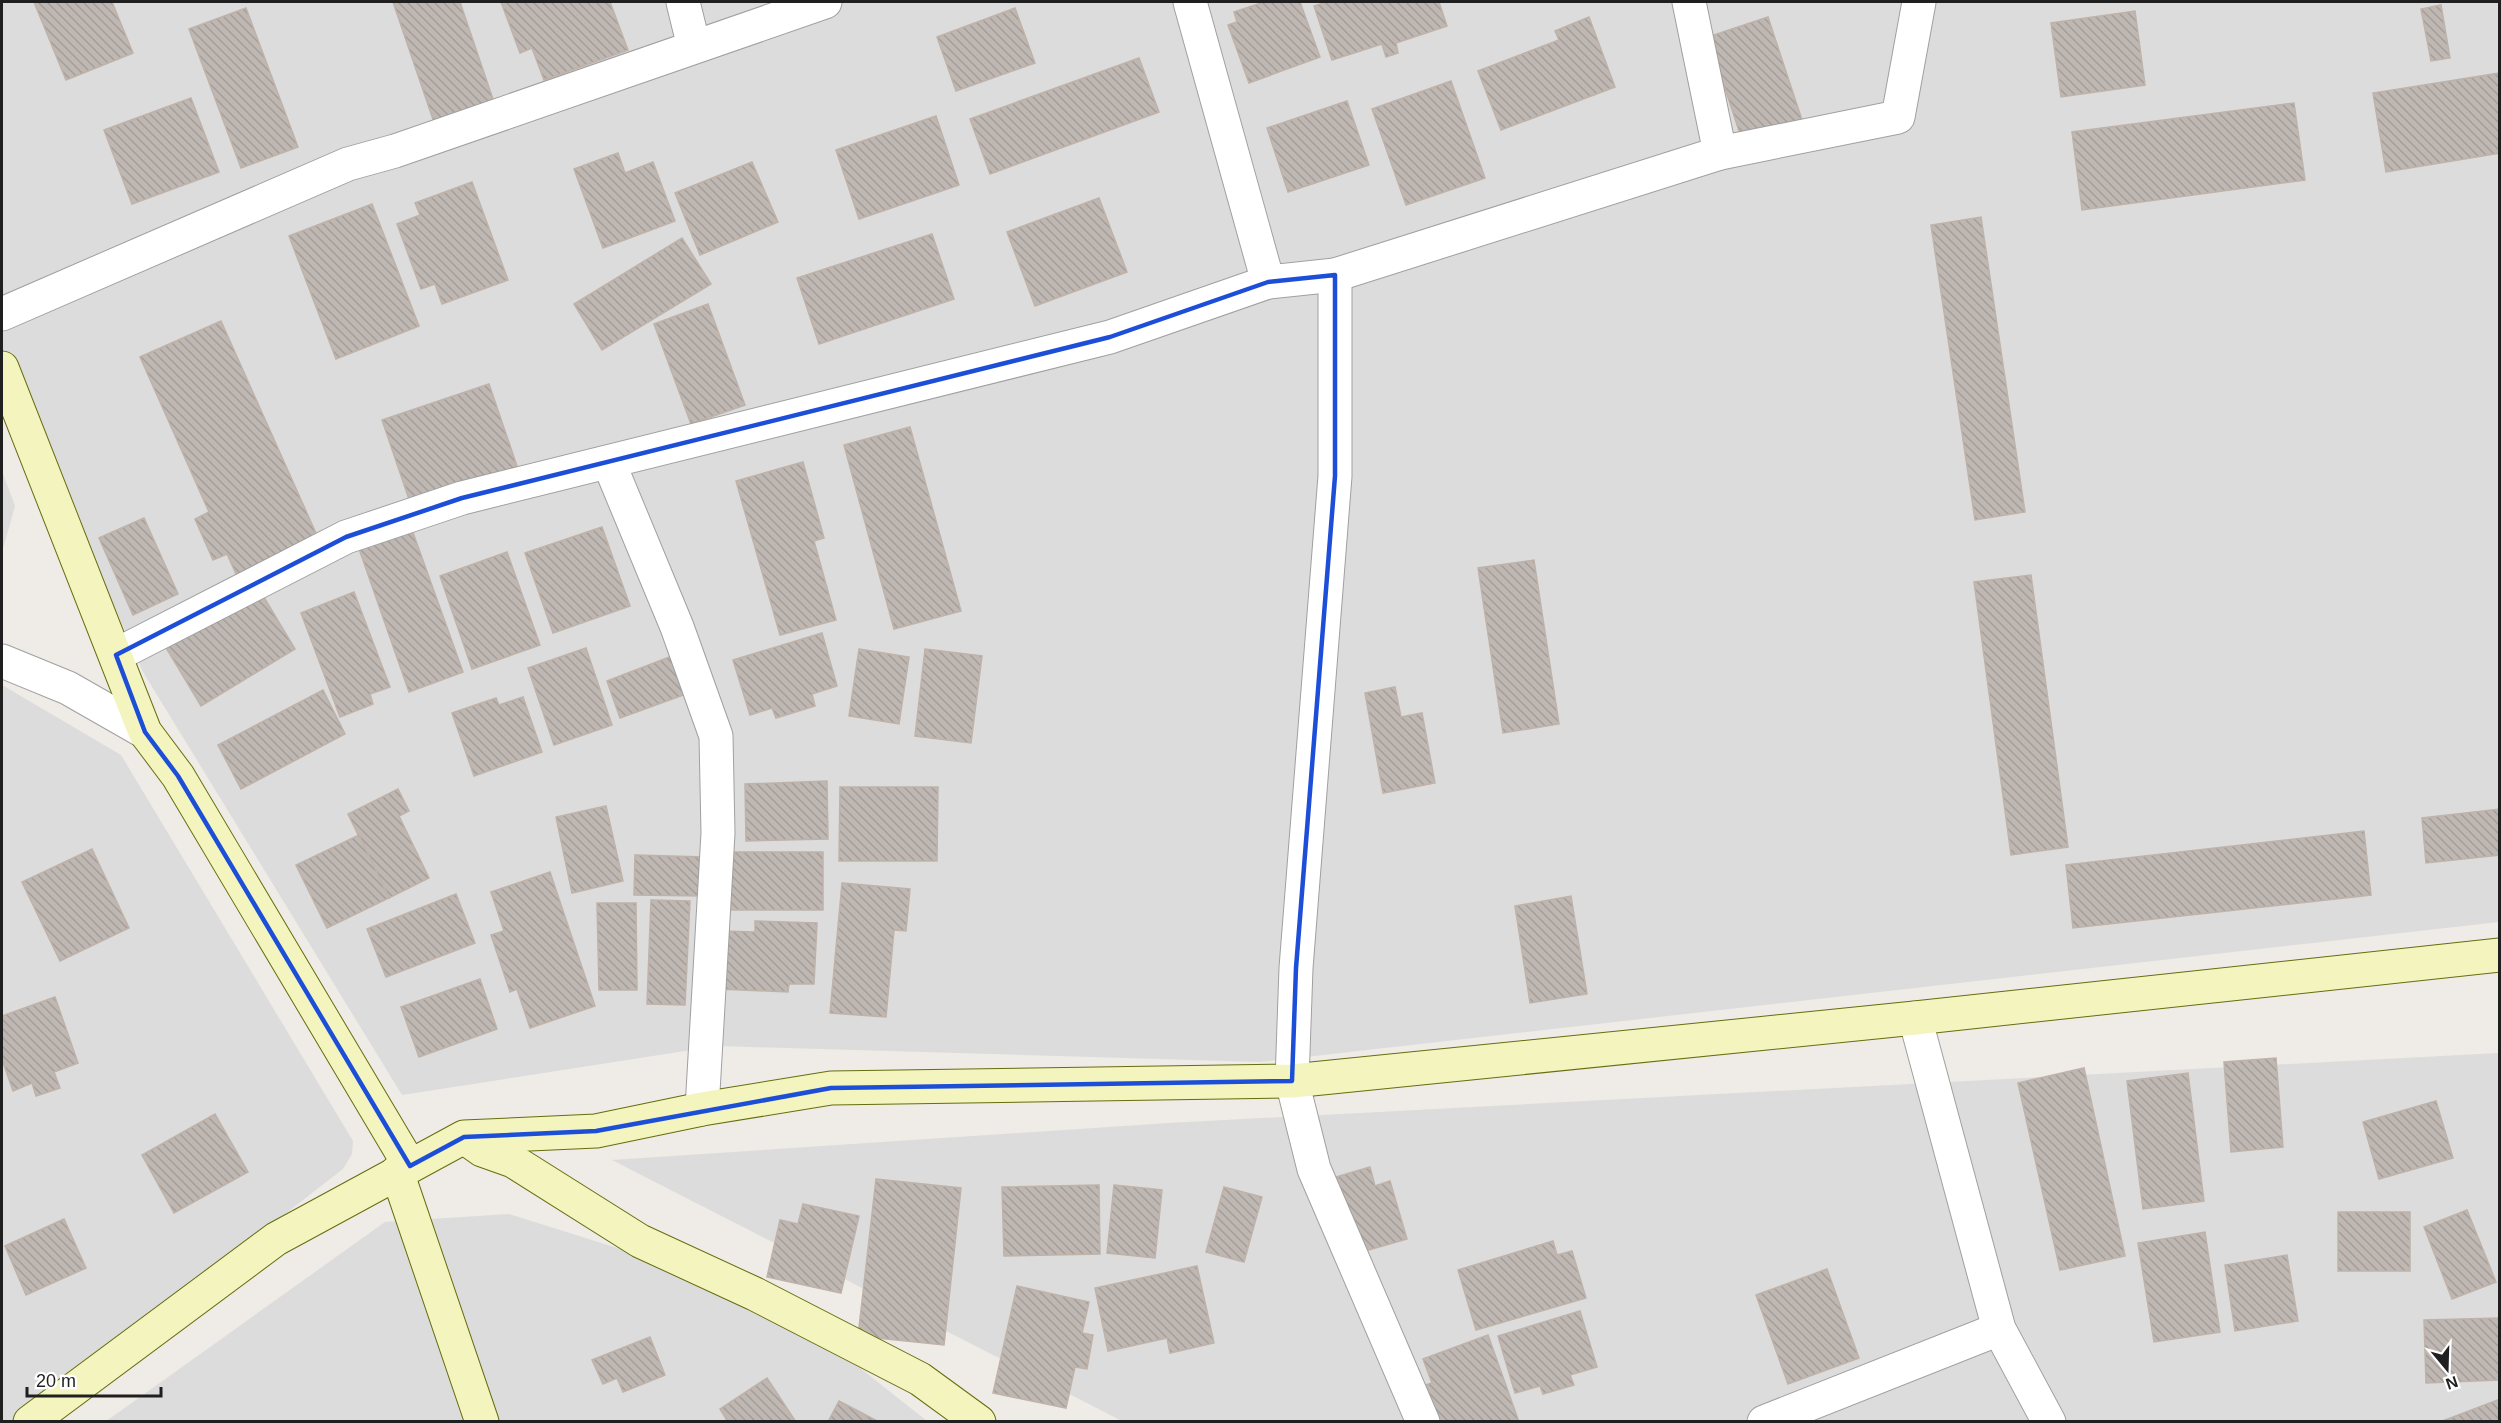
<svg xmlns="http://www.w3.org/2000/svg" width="2501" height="1423" font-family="Helvetica,sans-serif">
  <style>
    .residential { fill: #dcdcdc }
    .building { fill: url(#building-back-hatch); stroke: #bfb2a9; stroke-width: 1.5 }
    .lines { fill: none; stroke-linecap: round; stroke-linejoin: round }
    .street-casing { stroke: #a0a0a0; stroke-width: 35 }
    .secondary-casing { stroke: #666d0e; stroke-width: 35 }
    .street { stroke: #fff; stroke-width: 33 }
    .secondary { stroke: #f3f4be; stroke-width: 33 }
    .marked { fill: none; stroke: #1d4ed8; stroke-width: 4.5; stroke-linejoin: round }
  </style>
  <defs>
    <pattern id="building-back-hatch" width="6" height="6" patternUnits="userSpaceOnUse" patternTransform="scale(1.5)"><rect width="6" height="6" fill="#bfb7b2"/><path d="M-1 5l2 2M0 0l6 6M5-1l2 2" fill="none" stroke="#a49d99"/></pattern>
  </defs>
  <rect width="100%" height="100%" fill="#efebe6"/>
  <g class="residential">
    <polygon points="2,2 2499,2 2499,922 1261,1062 717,1046 402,1095 143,672 2,353"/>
    <polygon points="2,471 15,506 2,552"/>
    <polygon points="2,685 121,755 353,1141 352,1154 343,1169 18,1421 2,1422"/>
    <polygon points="2499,1053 2499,1421 1122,1421 612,1160 1169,1123"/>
    <polygon points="509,1214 649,1258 860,1368 927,1421 105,1422 385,1222"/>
  </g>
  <g class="building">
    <polygon points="34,2 112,2 133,53 66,80"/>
    <polygon points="393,2 460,2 497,111 437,131"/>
    <polygon points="501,2 610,2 628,50 544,80 532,48 520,53"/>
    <polygon points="1264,2 1300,2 1320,57 1249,83 1228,25 1237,22 1234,12"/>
    <polygon points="1326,2 1439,2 1447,26 1396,43 1398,53 1386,57 1382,44 1332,60 1314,6"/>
    <polygon points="2441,5 2450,58 2431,61 2421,9"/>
    <polygon points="246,8 298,147 241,168 189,29"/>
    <polygon points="1015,8 1035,63 956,91 937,37"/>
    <polygon points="2135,11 2145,85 2061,97 2051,23"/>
    <polygon points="1589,17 1615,87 1501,130 1478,71 1559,40 1555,31"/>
    <polygon points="1768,17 1803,123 1743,143 1708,37"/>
    <polygon points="1139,58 1159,112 990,174 970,119"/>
    <polygon points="2500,73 2500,153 2386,172 2373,93"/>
    <polygon points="1451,81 1485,178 1406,205 1372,109"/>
    <polygon points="191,98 219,172 132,204 104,130"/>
    <polygon points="1347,101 1369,165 1288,192 1267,128"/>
    <polygon points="2294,103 2305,180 2082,210 2072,132"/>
    <polygon points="936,116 959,185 859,219 836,150"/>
    <polygon points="618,153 625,173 653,162 675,221 603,248 574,169"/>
    <polygon points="752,162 778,222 700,255 675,193"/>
    <polygon points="472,182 508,280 442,304 435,284 421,289 397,224 420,215 415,203"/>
    <polygon points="1099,198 1127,272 1035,306 1007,232"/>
    <polygon points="372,204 419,326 336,359 289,236"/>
    <polygon points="1981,217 2025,512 1975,520 1931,225"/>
    <polygon points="932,234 954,299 819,344 797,278"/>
    <polygon points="682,238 711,284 602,350 574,304"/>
    <polygon points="708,304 745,405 691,424 654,324"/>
    <polygon points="221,321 319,540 237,576 227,554 213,560 195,519 209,512 140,357"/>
    <polygon points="489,384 518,469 411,505 382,420"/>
    <polygon points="910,427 961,611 894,629 844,445"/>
    <polygon points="803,462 824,538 814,541 836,620 780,635 736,481"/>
    <polygon points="144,518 178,594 133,615 99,538"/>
    <polygon points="411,527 463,672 409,692 358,546"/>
    <polygon points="602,527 630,606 553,633 525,553"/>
    <polygon points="507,552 540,645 472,669 440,576"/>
    <polygon points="1534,560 1559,724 1503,733 1478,568"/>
    <polygon points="2031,575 2068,847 2011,855 1974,582"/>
    <polygon points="259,589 295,649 201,706 165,646"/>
    <polygon points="354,592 390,687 370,694 373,704 340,717 301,613"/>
    <polygon points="822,633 837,686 812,694 815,706 776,718 772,708 750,715 733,660"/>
    <polygon points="586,648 612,725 554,745 528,668"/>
    <polygon points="859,649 909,657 899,724 849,716"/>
    <polygon points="925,649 982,656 971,743 915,736"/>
    <polygon points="672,656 686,694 620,718 607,681"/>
    <polygon points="1395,687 1401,717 1422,713 1435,783 1383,793 1365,693"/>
    <polygon points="323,690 345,734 241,789 218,745"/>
    <polygon points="523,697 542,752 474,776 452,713 496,698 499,705"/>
    <polygon points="827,781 828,839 746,841 745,784"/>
    <polygon points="840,787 938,787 937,861 839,861"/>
    <polygon points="398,789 409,811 399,816 429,878 389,898 348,814"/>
    <polygon points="606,806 623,881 572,893 556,817"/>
    <polygon points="2500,809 2500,855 2426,863 2422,818"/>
    <polygon points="2364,831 2371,895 2073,928 2066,865"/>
    <polygon points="359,835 389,898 327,928 296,865"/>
    <polygon points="92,849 129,928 60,961 22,882"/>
    <rect x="728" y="852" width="95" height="58"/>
    <polygon points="635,855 704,857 703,896 634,895"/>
    <polygon points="550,872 595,1006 530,1028 517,989 510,992 491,935 504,931 491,892"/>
    <polygon points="842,883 910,889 906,931 894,930 886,1017 830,1013"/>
    <polygon points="456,894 475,943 386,977 367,929"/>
    <polygon points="1571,896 1587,994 1530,1003 1515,906"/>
    <polygon points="651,900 690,901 685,1005 647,1004"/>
    <polygon points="597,903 636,903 637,990 599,990"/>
    <polygon points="755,921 817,923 814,984 789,984 788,992 719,989 722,931 755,932"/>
    <polygon points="480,979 497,1029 419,1057 401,1007"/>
    <polygon points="55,997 78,1063 54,1072 60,1088 36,1096 32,1083 13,1091 2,1059 2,1016"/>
    <polygon points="2276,1058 2283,1147 2231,1152 2224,1062"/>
    <polygon points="2084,1068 2125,1256 2060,1270 2018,1083"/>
    <polygon points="2188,1073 2204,1201 2143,1209 2127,1081"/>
    <polygon points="2436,1101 2453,1158 2379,1179 2363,1122"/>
    <polygon points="215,1114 248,1172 174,1213 142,1155"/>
    <polygon points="1370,1167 1375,1186 1390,1181 1407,1239 1358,1253 1336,1177"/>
    <polygon points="876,1179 961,1188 944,1345 858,1336"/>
    <polygon points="1099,1185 1100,1254 1004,1256 1002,1187"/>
    <polygon points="1114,1185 1162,1190 1155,1258 1107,1253"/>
    <polygon points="1224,1187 1262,1197 1244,1262 1206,1252"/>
    <polygon points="803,1204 859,1216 841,1293 767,1277 780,1220 798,1224"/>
    <polygon points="2467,1210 2496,1282 2452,1299 2424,1227"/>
    <rect x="2338" y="1212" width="72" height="59"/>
    <polygon points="64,1219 86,1268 26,1295 5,1246"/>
    <polygon points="2205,1232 2220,1332 2154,1342 2138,1243"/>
    <polygon points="1553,1241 1557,1255 1572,1251 1586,1298 1476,1330 1458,1270"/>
    <polygon points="2287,1255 2298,1321 2235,1331 2225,1265"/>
    <polygon points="1197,1266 1214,1343 1170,1353 1167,1338 1108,1351 1095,1288"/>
    <polygon points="1827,1269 1859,1358 1788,1384 1756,1295"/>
    <polygon points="1017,1286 1089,1302 1082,1333 1093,1335 1087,1369 1075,1367 1066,1408 993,1393"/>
    <polygon points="1580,1311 1597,1367 1570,1375 1574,1385 1543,1394 1540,1386 1515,1393 1498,1336"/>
    <polygon points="2500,1318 2500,1380 2426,1383 2424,1320"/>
    <polygon points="1488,1335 1519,1422 1432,1422 1419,1387 1432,1383 1423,1359"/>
    <polygon points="650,1337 665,1375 623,1392 617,1378 603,1384 592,1360"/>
    <polygon points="767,1378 796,1422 728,1422 720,1409"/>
    <polygon points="2500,1399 2500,1422 2440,1422"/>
    <polygon points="839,1401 879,1422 828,1422"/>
  </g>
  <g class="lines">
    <g class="street-casing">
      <g id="street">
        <polyline points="683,2 694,47"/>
        <polyline points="1190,2 1268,282 1335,275 1720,153 1898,117 1919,2"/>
        <polyline points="1689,2 1720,153"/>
        <polyline points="1335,275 1335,476 1296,968 1292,1081 1314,1169 1423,1422"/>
        <polyline points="2,314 348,164 395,151 825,2"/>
        <polyline points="609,463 677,627 716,736 718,833 702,1109"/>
        <polyline points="116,655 346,537 462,498 1110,337 1268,282"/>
        <polyline points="2,661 68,688 145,732"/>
        <polyline points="1915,1018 1999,1329 2049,1422"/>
        <polyline points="1764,1422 1999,1329"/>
      </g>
    </g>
    <g class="secondary-casing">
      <g id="secondary">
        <polyline points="2,368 145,732 178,776 410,1166"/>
        <polyline points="465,1138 482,1150 513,1161 640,1241 755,1294 920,1379 979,1422"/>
        <polyline points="397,1172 482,1422"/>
        <polyline points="30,1422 276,1239 464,1137 596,1131 702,1109 831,1088 1292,1081 1915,1018 2500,955"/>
      </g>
    </g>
    <use href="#street" class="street"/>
    <use href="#secondary" class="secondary"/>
  </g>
  <path class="marked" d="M1335 275V476L1296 968 1292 1081 831 1088 596 1131 464 1137 410 1166 178 776 145 732 116 655 346 537 462 498 1110 337 1268 282Z"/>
  <rect width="2501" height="1423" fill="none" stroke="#1f1f1f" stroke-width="6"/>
  <g transform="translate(2447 1369) rotate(161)" stroke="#ffffff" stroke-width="4.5" paint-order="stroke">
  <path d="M0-4.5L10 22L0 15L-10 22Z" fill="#1f1f1f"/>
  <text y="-9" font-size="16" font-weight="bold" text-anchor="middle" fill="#1f1f1f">N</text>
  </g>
  <path d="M27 1387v9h134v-9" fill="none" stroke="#1f1f1f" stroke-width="3"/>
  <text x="36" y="1387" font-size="18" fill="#1f1f1f" stroke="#ffffff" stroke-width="4.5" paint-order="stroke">20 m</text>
</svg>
